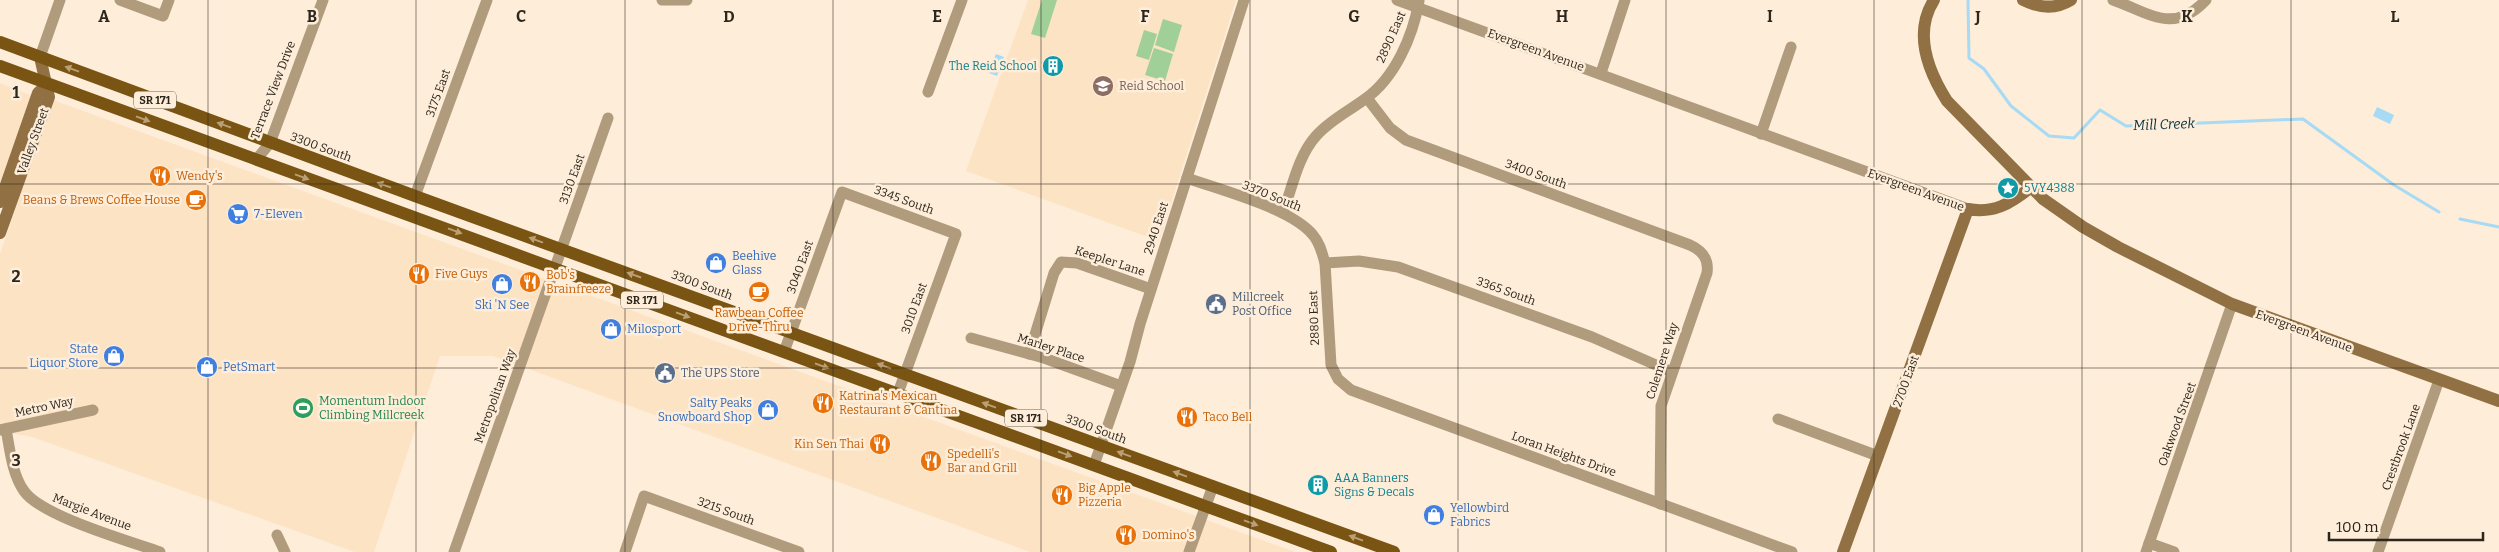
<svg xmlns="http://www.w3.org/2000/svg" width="2499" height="552" font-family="Bitter,serif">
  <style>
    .built { fill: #fce3c4 }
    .green { fill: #a0d098 }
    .water { fill: #a7daf5 }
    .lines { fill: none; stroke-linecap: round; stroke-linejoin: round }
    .stream { stroke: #a7daf5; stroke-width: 3 }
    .street { stroke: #b09b7d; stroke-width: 11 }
    .secondary { stroke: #917144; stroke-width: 12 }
    .primary { stroke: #795412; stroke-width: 12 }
    .oneway { fill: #bba076 }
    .grid { fill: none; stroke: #2d261c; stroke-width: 1; stroke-opacity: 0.55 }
    .labels { text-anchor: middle; stroke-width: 5; stroke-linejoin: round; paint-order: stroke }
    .shield { fill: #fdedd9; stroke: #6b6255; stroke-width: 1 }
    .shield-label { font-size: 11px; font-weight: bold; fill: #2d261c }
    .street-label { font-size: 12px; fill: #2d261c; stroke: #fdedd9 }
    .culture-label { font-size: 12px; fill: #0d838f; stroke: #fdedd9; text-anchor: start }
    .education-label { font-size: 12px; fill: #785e54; stroke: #fdedd9; text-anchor: start }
    .food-label { font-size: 12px; fill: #c56008; stroke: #fdedd9; text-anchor: start }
    .shop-label { font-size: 12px; fill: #366cbe; stroke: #fdedd9; text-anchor: start }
    .service-label { font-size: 12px; fill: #4e5e75; stroke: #fdedd9; text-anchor: start }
    .leisure-label { font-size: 12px; fill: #27864d; stroke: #fdedd9; text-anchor: start }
    .water-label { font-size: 14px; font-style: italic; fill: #032e40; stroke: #fdedd9 }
    .grid-label { font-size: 16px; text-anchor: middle; font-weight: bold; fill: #2d261c; stroke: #fdedd9; stroke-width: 5; stroke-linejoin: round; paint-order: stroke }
  </style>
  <rect width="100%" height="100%" fill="#fdedd9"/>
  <g class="built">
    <polygon points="1028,0 1236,0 1159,241 966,171"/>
    <polygon points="0,83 32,96 0,183"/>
    <polygon points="53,100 1295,552 1030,552 493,356 440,356 374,552 355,552 32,437 0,431 0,254"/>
  </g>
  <g class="green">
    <polygon points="1042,0 1057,0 1045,38 1031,34"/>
    <polygon points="1163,19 1182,25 1174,52 1155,45"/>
    <polygon points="1144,30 1157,34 1149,60 1136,56"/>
    <polygon points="1154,48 1173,54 1165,81 1145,75"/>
  </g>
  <g class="water">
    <polygon points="996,54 1004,57 997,76 989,73"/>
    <polygon points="2377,107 2394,115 2390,124 2373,116"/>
  </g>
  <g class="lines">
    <g class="stream">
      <polyline points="1968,0 1969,58 1984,69 2011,106 2049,136 2074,138 2100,110 2126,126 2303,119 2394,185 2439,212"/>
      <polyline points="2460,219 2499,227"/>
    </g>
    <g class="street">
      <polyline points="120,0 163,16 169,0"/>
      <polyline points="662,0 687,0"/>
      <polyline points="1397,0 1968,209"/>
      <path d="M2113 0C2150 13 2173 35 2206 0"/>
      <polyline points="40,57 60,0"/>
      <polyline points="1601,73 1625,0"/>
      <polyline points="928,92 962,0"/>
      <path d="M1367 98 1390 128 1406 140 1690 245C1703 251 1709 259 1707 273L1661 406 1660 504"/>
      <polyline points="1761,134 1791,47"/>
      <polyline points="256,160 270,143 323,0"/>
      <path d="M1187 178C1220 190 1291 208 1313 235 1320 243 1322 253 1325 263L1331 365 1338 379 1351 390 1792 552"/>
      <polyline points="415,196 487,0"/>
      <path d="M1283 213C1292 188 1298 156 1316 136 1330 120 1349 111 1365 99 1395 78 1413 36 1419 1"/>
      <polyline points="1325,263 1359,261 1398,267 1592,337 1672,372"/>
      <polyline points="971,338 1044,358 1121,386"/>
      <polyline points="784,352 842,192 956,234 898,393"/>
      <polyline points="1029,354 1054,273 1061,262 1077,263 1151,289"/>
      <polyline points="1778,419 1878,456"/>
      <path d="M6 429C10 450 12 474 24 491 41 516 129 541 160 552"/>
      <polyline points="0,430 93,410"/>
      <polyline points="1094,465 1130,362 1140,324 1244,0"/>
      <polyline points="277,535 285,552"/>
      <polyline points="2149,543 2174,552"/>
      <polyline points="454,552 608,118"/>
      <polyline points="625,552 644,496 799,552"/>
      <polyline points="1189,552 1213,486"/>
      <polyline points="2146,552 2232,304"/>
      <polyline points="2378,552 2439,380"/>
    </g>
    <g class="secondary">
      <path d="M1934 0C1913 33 1928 71 1947 101L2043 199 2083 227 2118 247 2232 304 2499 401"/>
      <path d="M2023 0C2039 8 2055 10 2071 0"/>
      <polyline points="0,202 38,93 48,84"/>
      <polyline points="0,233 49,97 40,57"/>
      <path d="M1843 552 1968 209C1994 214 2011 203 2030 188"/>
    </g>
    <g class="primary">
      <polyline points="0,42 415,196 1394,552"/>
      <polyline points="0,66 1331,552"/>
    </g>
  </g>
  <defs><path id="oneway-solid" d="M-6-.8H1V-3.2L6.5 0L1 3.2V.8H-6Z" transform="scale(1.25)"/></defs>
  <g class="oneway">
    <use href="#oneway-solid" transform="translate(72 69) rotate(-160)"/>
    <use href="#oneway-solid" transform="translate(143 119) rotate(20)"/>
    <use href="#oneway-solid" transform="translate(224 125) rotate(-160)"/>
    <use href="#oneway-solid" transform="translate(302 177) rotate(20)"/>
    <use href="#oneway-solid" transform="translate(384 185) rotate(-160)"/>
    <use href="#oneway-solid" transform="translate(455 231) rotate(20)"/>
    <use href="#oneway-solid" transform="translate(536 240) rotate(-160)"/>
    <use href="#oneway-solid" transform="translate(634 275) rotate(-161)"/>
    <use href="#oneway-solid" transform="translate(683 315) rotate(20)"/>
    <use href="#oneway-solid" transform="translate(822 366) rotate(20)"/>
    <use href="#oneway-solid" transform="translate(884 366) rotate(-160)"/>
    <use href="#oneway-solid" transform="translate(989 405) rotate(-160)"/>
    <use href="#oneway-solid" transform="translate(1065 454) rotate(20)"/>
    <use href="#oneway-solid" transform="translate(1124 454) rotate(-160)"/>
    <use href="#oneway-solid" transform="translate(1180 474) rotate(-160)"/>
    <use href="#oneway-solid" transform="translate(1251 523) rotate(20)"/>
    <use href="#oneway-solid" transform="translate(1356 538) rotate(-160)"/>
  </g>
  <path class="grid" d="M208 0V552M416 0V552M625 0V552M833 0V552M1041 0V552M1250 0V552M1458 0V552M1666 0V552M1874 0V552M2082 0V552M2291 0V552M0 184H2499M0 368H2499"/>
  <defs>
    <g id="building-disc" transform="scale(1.125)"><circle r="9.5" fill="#0f9aa8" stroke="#fdedd9"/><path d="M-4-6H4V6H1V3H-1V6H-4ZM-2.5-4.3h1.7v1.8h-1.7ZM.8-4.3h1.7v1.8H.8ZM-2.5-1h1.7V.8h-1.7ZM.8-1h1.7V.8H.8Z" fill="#fff"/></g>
    <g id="school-disc" transform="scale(1.125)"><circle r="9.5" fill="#8d6e63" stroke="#fdedd9"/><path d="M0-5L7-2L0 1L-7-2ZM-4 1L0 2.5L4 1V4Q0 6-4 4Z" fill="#fff"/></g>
    <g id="restaurant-disc" transform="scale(1.125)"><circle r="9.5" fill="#e8710a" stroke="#fdedd9"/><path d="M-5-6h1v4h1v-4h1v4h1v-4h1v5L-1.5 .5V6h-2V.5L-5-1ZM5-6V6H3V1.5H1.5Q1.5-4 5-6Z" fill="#fff"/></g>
    <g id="sight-disc" transform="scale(1.125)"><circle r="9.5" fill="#0f9aa8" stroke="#fdedd9"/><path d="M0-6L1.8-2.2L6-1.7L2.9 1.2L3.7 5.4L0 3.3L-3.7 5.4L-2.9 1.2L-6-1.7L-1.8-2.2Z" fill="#fff"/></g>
    <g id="cafe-disc" transform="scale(1.125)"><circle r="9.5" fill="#e8710a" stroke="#fdedd9"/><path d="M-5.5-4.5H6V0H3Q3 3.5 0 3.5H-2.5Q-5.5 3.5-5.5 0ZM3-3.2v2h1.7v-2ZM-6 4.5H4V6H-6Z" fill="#fff"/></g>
    <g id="supermarket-disc" transform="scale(1.125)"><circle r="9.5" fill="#3f7fe0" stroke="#fdedd9"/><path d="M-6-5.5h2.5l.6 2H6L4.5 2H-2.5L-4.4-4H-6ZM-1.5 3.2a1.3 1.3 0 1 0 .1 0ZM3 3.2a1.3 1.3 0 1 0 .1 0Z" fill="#fff"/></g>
    <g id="shop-disc" transform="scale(1.125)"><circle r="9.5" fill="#3f7fe0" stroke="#fdedd9"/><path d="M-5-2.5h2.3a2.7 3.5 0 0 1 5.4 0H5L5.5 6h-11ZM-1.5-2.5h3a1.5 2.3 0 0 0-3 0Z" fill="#fff"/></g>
    <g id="civic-disc" transform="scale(1.125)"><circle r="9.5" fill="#5c6f8a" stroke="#fdedd9"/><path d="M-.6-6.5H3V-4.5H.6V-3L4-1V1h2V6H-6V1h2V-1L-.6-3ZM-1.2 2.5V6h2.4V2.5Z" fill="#fff"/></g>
    <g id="stadium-disc" transform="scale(1.125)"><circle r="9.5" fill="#2e9e5b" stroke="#fdedd9"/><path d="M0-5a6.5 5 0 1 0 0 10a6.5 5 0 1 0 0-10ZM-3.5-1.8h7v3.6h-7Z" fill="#fff"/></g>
  </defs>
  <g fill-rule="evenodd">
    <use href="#building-disc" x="1053" y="66"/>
    <use href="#school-disc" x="1103" y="86"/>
    <use href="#restaurant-disc" x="160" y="176"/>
    <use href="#sight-disc" x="2008" y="188"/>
    <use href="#cafe-disc" x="196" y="200"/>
    <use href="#supermarket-disc" x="238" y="214"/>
    <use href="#shop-disc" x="716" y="263"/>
    <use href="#restaurant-disc" x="419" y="274"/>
    <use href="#restaurant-disc" x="530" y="282"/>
    <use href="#shop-disc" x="502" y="284"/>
    <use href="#cafe-disc" x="759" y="292"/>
    <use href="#civic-disc" x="1216" y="304"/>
    <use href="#shop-disc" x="611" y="329"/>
    <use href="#shop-disc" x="114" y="356"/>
    <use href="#shop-disc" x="207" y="367"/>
    <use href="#civic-disc" x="665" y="373"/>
    <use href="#restaurant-disc" x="823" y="403"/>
    <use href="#stadium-disc" x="303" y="408"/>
    <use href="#shop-disc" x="768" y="410"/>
    <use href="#restaurant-disc" x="1187" y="417"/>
    <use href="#restaurant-disc" x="880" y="444"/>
    <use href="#restaurant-disc" x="931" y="461"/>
    <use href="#building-disc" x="1318" y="485"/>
    <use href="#restaurant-disc" x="1062" y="495"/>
    <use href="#shop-disc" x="1434" y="515"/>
    <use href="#restaurant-disc" x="1126" y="535"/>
  </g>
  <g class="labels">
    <g class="shield">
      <rect x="134" y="91.5" width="42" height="17" rx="4"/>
      <rect x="621" y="291.5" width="42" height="17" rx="4"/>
      <rect x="1005" y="409.5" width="42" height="17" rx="4"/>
    </g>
    <g class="shield-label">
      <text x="155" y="104">SR 171</text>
      <text x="642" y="304">SR 171</text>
      <text x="1026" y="422">SR 171</text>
    </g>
    <g class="street-label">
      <text transform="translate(1391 37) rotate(-66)" y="4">2890 East</text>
      <text transform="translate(1536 50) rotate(20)" y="4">Evergreen Avenue</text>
      <text transform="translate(273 90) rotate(-69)" y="4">Terrace View Drive</text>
      <text transform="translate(438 93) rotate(-70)" y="4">3175 East</text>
      <text transform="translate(33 141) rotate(-70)" y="4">Valley Street</text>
      <text transform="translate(321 147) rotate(20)" y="4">3300 South</text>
      <text transform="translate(1536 174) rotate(20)" y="4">3400 South</text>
      <text transform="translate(572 179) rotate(-70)" y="4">3130 East</text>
      <text transform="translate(1916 190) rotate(20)" y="4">Evergreen Avenue</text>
      <text transform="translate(1272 196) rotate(22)" y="4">3370 South</text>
      <text transform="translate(904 200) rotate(20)" y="4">3345 South</text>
      <text transform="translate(1156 228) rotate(-72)" y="4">2940 East</text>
      <text transform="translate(1110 261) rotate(18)" y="4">Keepler Lane</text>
      <text transform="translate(800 267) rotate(-70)" y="4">3040 East</text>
      <text transform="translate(702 285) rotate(20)" y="4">3300 South</text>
      <text transform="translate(1506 291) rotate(20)" y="4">3365 South</text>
      <text transform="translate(914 308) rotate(-70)" y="4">3010 East</text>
      <text transform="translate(1314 318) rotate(-92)" y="4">2880 East</text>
      <text transform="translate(2304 331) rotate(20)" y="4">Evergreen Avenue</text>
      <text transform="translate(1051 348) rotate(18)" y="4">Marley Place</text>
      <text transform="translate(1662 361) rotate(-72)" y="4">Colemere Way</text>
      <text transform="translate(1906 381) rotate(-70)" y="4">2700 East</text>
      <text transform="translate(495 396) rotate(-70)" y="4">Metropolitan Way</text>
      <text transform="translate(44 407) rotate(-12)" y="4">Metro Way</text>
      <text transform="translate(2177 424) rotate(-70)" y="4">Oakwood Street</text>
      <text transform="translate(1096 429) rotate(20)" y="4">3300 South</text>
      <text transform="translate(2401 447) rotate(-70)" y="4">Crestbrook Lane</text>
      <text transform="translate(1564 454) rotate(20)" y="4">Loran Heights Drive</text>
      <text transform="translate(726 511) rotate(20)" y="4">3215 South</text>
      <text transform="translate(92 512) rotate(21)" y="4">Margie Avenue</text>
    </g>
    <g class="culture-label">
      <text x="1037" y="70" text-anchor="end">The Reid School</text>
      <text x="2024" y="192">5VY4388</text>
      <text x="1334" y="482">AAA Banners<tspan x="1334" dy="14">Signs &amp; Decals</tspan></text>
    </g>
    <g class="education-label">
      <text x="1119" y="90">Reid School</text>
    </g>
    <g class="food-label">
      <text x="176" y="180">Wendy's</text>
      <text x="180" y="204" text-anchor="end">Beans &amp; Brews Coffee House</text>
      <text x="435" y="278">Five Guys</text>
      <text x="546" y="279">Bob's<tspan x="546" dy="14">Brainfreeze</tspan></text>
      <text x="759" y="317" text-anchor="middle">Rawbean Coffee<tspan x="759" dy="14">Drive-Thru</tspan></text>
      <text x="839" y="400">Katrina's Mexican<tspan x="839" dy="14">Restaurant &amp; Cantina</tspan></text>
      <text x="1203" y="421">Taco Bell</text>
      <text x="864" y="448" text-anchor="end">Kin Sen Thai</text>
      <text x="947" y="458">Spedelli's<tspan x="947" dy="14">Bar and Grill</tspan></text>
      <text x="1078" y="492">Big Apple<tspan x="1078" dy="14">Pizzeria</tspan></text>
      <text x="1142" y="539">Domino's</text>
    </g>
    <g class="shop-label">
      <text x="254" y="218">7-Eleven</text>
      <text x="732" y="260">Beehive<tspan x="732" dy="14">Glass</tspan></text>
      <text x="502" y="309" text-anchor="middle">Ski 'N See</text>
      <text x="627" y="333">Milosport</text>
      <text x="98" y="353" text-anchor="end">State<tspan x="98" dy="14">Liquor Store</tspan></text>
      <text x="223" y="371">PetSmart</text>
      <text x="752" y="407" text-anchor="end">Salty Peaks<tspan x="752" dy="14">Snowboard Shop</tspan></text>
      <text x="1450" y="512">Yellowbird<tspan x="1450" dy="14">Fabrics</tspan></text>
    </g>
    <g class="service-label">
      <text x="1232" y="301">Millcreek<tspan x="1232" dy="14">Post Office</tspan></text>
      <text x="681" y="377">The UPS Store</text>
    </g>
    <g class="leisure-label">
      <text x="319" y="405">Momentum Indoor<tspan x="319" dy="14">Climbing Millcreek</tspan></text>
    </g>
    <g class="water-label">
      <text transform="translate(2164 124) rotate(-2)" y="5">Mill Creek</text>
    </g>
  </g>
  <g class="grid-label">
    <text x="104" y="22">A</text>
    <text x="312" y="22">B</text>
    <text x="521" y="22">C</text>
    <text x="729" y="22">D</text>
    <text x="937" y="22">E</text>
    <text x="1145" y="22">F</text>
    <text x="1354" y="22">G</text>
    <text x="1562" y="22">H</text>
    <text x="1770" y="22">I</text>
    <text x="1978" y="22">J</text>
    <text x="2187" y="22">K</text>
    <text x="2395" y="22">L</text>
    <text x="16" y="98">1</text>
    <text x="16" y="282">2</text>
    <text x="16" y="466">3</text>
  </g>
  <path d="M2329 532v8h154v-8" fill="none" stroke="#2d261c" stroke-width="2.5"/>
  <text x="2336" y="532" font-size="15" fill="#2d261c" stroke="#fdedd9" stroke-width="4" paint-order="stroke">100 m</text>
</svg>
